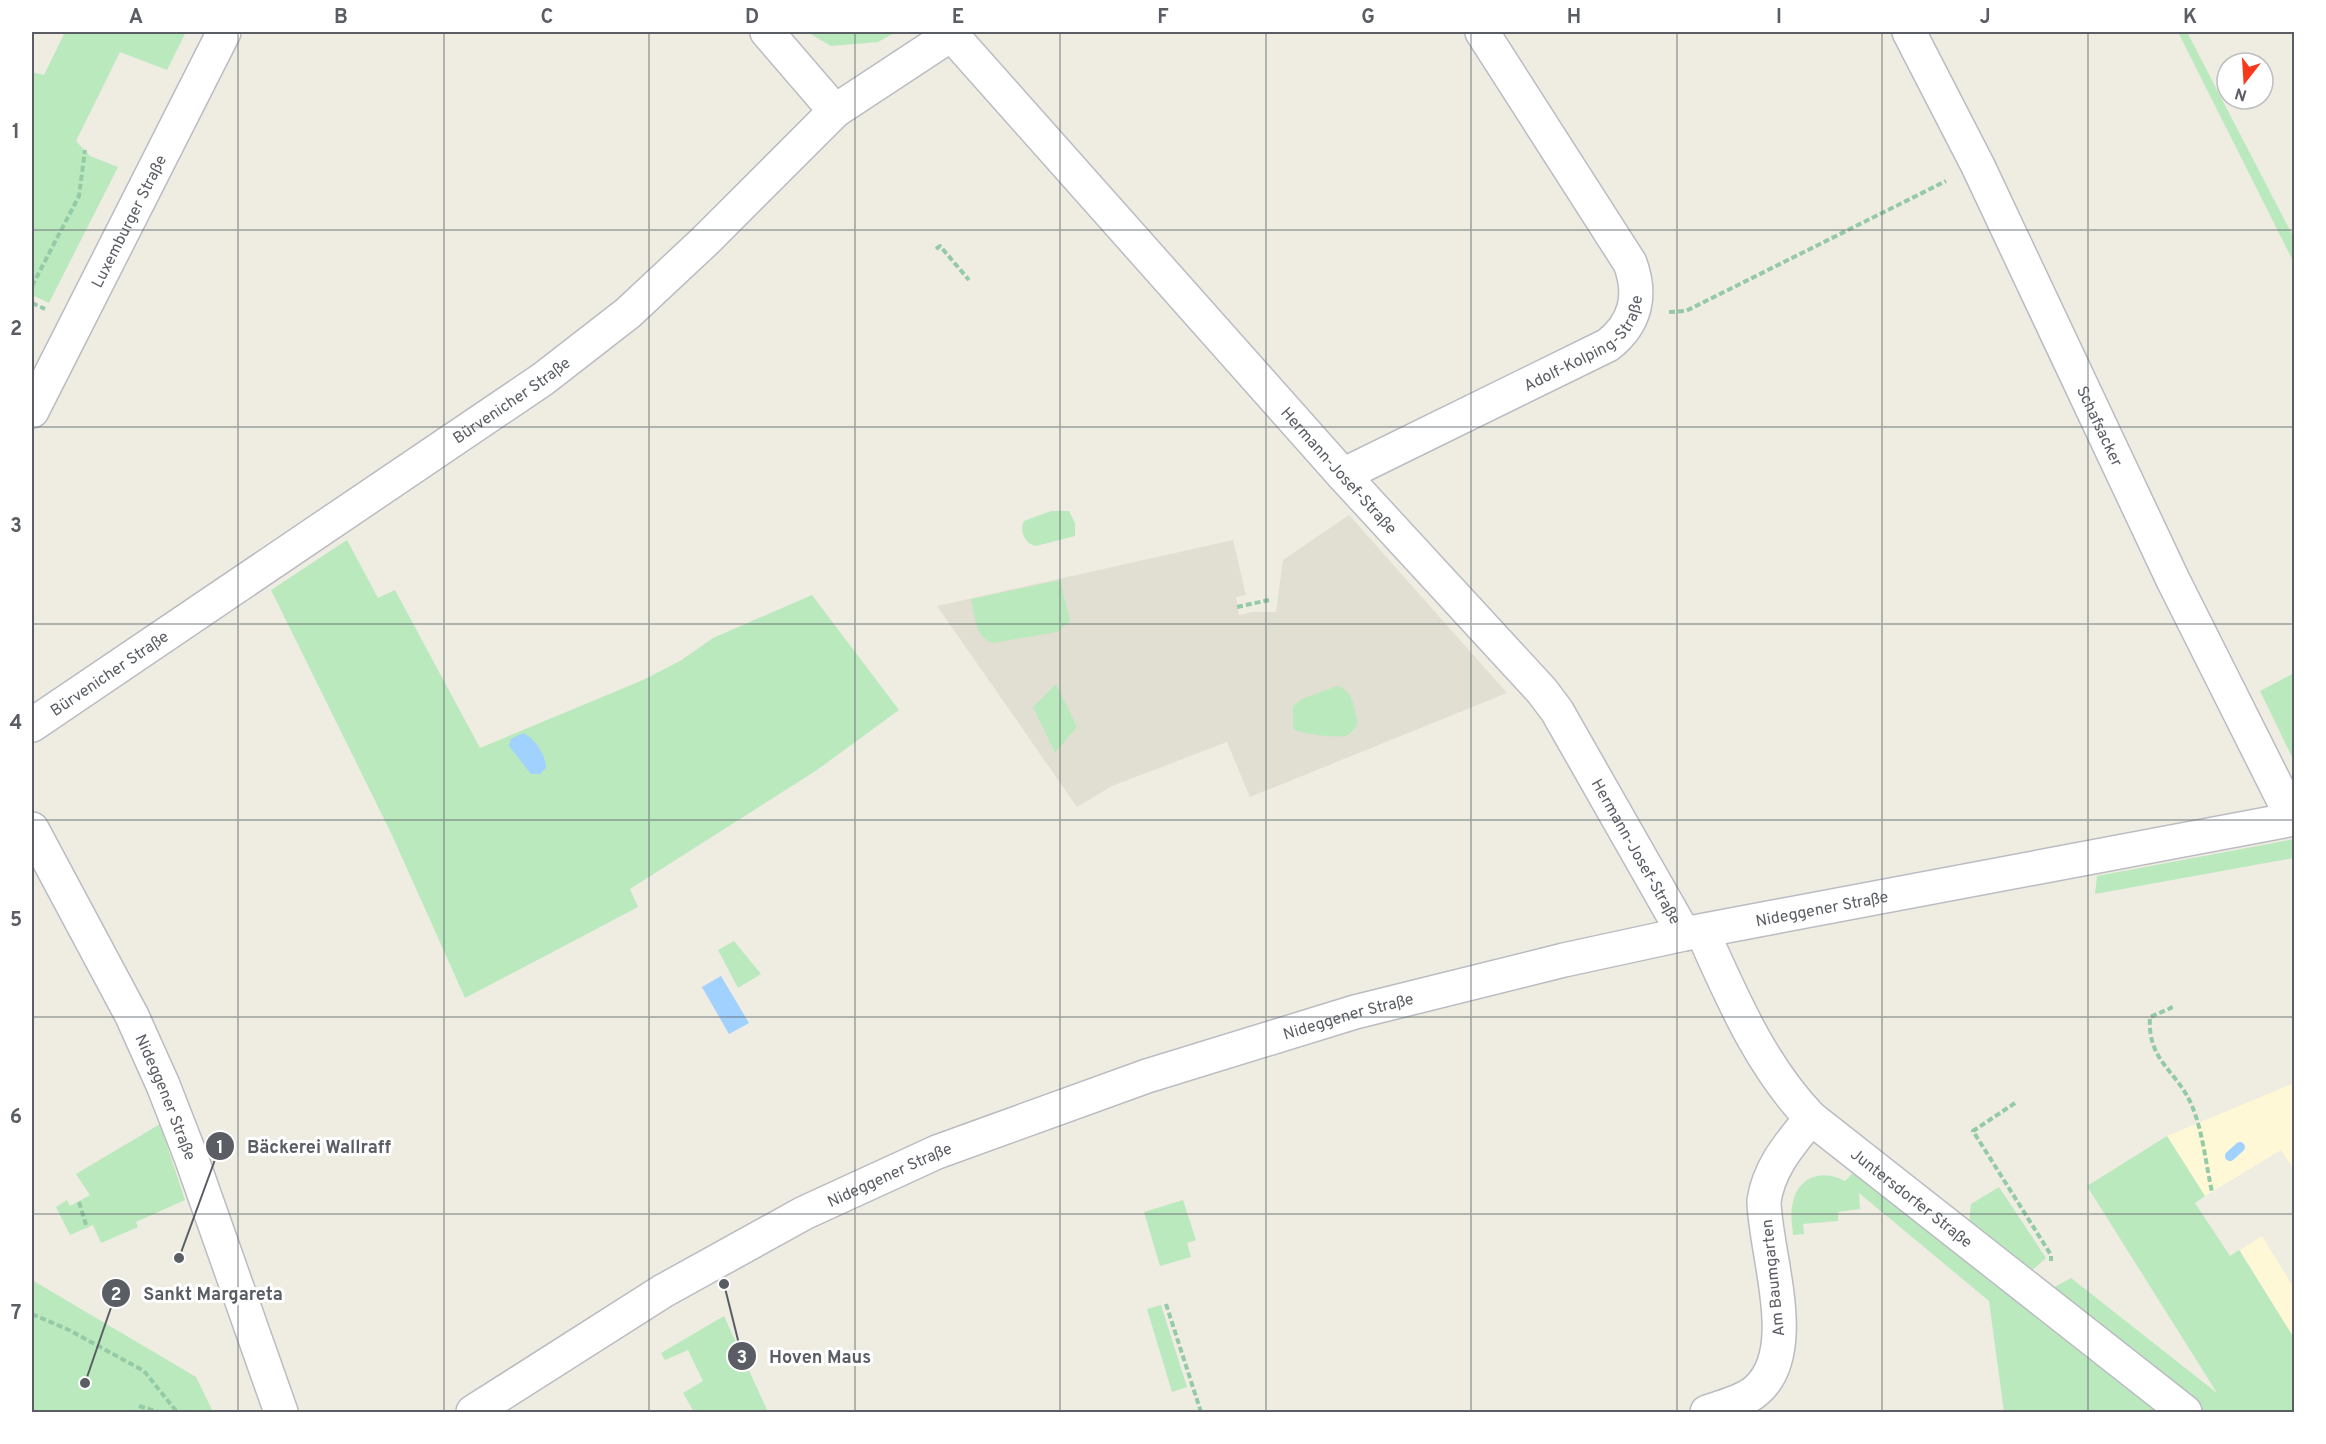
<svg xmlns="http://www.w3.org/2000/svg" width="2326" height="1444" font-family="Overpass,sans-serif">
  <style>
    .commercial { fill: #fff8d6 }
    .education { fill: #e1dfd2 }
    .green { fill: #bbe9be }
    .water { fill: #a1d1ff }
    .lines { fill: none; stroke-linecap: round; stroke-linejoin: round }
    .stream { stroke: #a1d1ff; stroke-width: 10 }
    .minor-casing { stroke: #babcc2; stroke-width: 36 }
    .path { stroke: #94caa6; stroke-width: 4; stroke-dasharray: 6 3; stroke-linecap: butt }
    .minor { stroke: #fff; stroke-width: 33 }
    .grid { fill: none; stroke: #5a5e64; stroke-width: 1.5; stroke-opacity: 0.55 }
    .labels { text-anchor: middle; stroke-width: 6; stroke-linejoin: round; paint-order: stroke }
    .street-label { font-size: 16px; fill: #5a5e64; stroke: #fff }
    .leader { fill: none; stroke: #5a5e64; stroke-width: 2 }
    .callout-dot { fill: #5a5e64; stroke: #fff; stroke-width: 2 }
    .mark-label { font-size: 18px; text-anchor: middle; font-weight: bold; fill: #fff }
    .callout-label { font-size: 18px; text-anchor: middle; font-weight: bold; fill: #5a5e64; stroke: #fff; stroke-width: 6; stroke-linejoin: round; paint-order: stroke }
    .neatline { fill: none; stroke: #5a5e64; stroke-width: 2 }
    .grid-label { font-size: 20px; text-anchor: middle; font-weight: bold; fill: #5a5e64 }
  </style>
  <rect width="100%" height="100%" fill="#efece2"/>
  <g class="commercial">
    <polygon points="2294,1083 2294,1170 2281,1150 2205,1196 2167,1136"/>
    <polygon points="2262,1236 2294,1288 2294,1338 2240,1250"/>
  </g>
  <polygon class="education" points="1349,515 1507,693 1250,797 1227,742 1112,786 1077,807 937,606 1233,540 1246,595 1236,597 1239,615 1252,612 1276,612 1283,560"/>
  <g class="green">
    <polygon points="65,32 186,32 167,70 120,52 76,141 90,156 118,167 49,303 32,295 32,72 44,75"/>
    <polygon points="807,32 896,32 878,42 831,46"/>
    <polygon points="2178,32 2187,32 2294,238 2294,263"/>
    <path d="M1051 511H1069L1075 523V536L1036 546C1025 544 1019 531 1024 521Z"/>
    <polygon points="347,540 378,598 395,590 480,748 643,680 680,661 713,638 812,595 899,710 817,770 630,889 638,907 465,998 391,833 271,590"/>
    <path d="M1060 580 1070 621 1057 632 993 643C975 638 975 616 971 599Z"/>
    <polygon points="2294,673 2294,761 2260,691"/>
    <polygon points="1056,684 1077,727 1055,753 1033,707"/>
    <path d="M1337 686C1354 690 1353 707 1358 722 1355 728 1352 734 1345 736 1335 738 1301 734 1293 729V706L1302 699Z"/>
    <polygon points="2294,839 2294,858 2095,894 2097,876"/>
    <polygon points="734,941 761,974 738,988 718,950"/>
    <polygon points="160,1124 185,1200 136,1222 138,1227 101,1243 93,1225 70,1235 56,1207 67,1200 70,1206 90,1195 76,1174"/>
    <path d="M2167 1136 2205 1196 2195 1203 2230 1256 2239 1250 2294 1338V1412H2004L1989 1301 1859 1193 1860 1209 1838 1212V1221L1803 1224 1804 1234 1793 1235C1792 1224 1790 1213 1793 1202 1799 1176 1823 1169 1845 1181L1857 1169 2053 1288 2071 1278 2217 1393 2087 1186Z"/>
    <polygon points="1999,1187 2046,1258 2030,1272 1969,1224 1971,1204"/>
    <polygon points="1183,1200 1196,1240 1187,1243 1191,1257 1160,1266 1144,1212"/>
    <polygon points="32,1280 196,1377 213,1412 32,1412"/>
    <polygon points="1161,1305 1187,1387 1172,1392 1147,1309"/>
    <polygon points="724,1316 768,1412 694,1412 683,1393 703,1381 688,1350 665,1360 661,1353"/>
  </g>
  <g class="water">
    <path d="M523 733C535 738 546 756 546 768L540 774H531L509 746 511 739Z"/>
    <polygon points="721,976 749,1023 729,1034 702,987"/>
  </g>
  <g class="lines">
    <polyline class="stream" points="2230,1156 2240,1147"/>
    <g class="minor-casing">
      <g id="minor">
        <polyline points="767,32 835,111"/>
        <path id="s1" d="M1909 32 1978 166 2173 580 2293 819"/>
        <path id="s2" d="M951 34 1343 475 1542 691 1557 711 1684 934"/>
        <path id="s3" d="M32 411 224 32"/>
        <path id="s4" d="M1343 475 1608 345C1636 323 1642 295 1630 263L1482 32"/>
        <path id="s5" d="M32 725 543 379 628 313 706 240 835 111 955 32"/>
        <path id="s6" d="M32 829 132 1016 163 1085 191 1157 281 1412"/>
        <path id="s7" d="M1702 931C1732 997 1760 1065 1811 1118L2185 1412"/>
        <path id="s8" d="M473 1412 663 1291 804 1213 937 1152 1147 1076 1355 1012 1564 960 1684 934 2294 819"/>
        <path d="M1707 1412C1723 1406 1744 1402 1757 1390 1802 1350 1765 1254 1764 1201 1769 1167 1790 1144 1811 1118"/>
      </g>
    </g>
    <g class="path">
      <polyline points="936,249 940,246 969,280"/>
      <polyline points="32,286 79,196 85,150"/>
      <polyline points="32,303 45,309"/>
      <polyline points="1669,312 1686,311 1946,181"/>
      <polyline points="1237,607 1269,600"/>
      <path d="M2170 1006 2171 1008 2150 1017C2147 1062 2178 1071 2192 1106 2203 1132 2206 1165 2212 1192"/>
      <polyline points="2015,1103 1973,1131 2051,1255 2051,1261"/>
      <polyline points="79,1202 87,1228"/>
      <polyline points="1166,1304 1201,1412"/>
      <polyline points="32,1314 69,1330 144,1371 177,1412"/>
      <polyline points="139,1406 159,1412"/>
    </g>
    <use href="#minor" class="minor"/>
  </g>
  <path class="grid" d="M238 32V1412M444 32V1412M649 32V1412M855 32V1412M1060 32V1412M1266 32V1412M1471 32V1412M1677 32V1412M1882 32V1412M2088 32V1412M32 230H2294M32 427H2294M32 624H2294M32 820H2294M32 1017H2294M32 1214H2294"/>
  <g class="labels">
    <g class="street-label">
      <text dy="6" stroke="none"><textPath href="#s3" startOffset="213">Luxemburger Straße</textPath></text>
      <text dy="6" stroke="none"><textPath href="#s4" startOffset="278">Adolf-Kolping-Straße</textPath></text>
      <text dy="6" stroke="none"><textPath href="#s5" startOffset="579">Bürvenicher Straße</textPath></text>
      <text dy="6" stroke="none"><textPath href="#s1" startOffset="438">Schafsacker</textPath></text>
      <text dy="6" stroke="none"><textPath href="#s2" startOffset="584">Hermann-Josef-Straße</textPath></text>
      <text dy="6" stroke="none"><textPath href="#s5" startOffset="93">Bürvenicher Straße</textPath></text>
      <text dy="6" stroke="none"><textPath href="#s2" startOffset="1070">Hermann-Josef-Straße</textPath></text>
      <text dy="6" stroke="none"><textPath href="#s8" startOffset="1452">Nideggener Straße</textPath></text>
      <text dy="6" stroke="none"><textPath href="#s8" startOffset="966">Nideggener Straße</textPath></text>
      <text dy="6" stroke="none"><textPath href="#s6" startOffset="300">Nideggener Straße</textPath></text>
      <text dy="6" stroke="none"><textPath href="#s8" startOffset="480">Nideggener Straße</textPath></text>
      <text dy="6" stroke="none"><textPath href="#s7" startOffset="346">Juntersdorfer Straße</textPath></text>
      <text transform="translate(1772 1278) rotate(-96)" y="6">Am Baumgarten</text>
    </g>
  </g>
  <path class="leader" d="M179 1258L220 1146M85 1383L116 1293M724 1284L742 1356"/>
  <g class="callout-dot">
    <circle cx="179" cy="1258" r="6"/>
    <circle cx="85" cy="1383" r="6"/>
    <circle cx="724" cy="1284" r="6"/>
    <circle cx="220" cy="1146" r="15"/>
    <circle cx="116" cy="1293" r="15"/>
    <circle cx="742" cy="1356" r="15"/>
  </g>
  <g class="mark-label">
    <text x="220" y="1153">1</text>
    <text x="116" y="1300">2</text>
    <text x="742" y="1363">3</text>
  </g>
  <g class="callout-label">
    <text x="319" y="1153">Bäckerei Wallraff</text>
    <text x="213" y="1300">Sankt Margareta</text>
    <text x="820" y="1363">Hoven Maus</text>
  </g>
  <rect width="2326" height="1444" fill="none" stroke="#ffffff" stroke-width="66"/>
  <g transform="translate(2245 81) rotate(197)"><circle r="28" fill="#ffffff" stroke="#bdbfc1" stroke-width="1.5"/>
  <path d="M0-4.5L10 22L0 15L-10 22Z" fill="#fa391c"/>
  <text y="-9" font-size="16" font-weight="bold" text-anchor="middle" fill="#5a5e64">N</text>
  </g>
  <rect x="33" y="33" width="2260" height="1378" class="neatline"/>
  <g class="grid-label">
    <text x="136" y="23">A</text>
    <text x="341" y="23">B</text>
    <text x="547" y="23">C</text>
    <text x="752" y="23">D</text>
    <text x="958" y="23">E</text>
    <text x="1163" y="23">F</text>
    <text x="1368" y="23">G</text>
    <text x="1574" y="23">H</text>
    <text x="1779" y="23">I</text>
    <text x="1985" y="23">J</text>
    <text x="2190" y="23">K</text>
    <text x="16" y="138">1</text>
    <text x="16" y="335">2</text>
    <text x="16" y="532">3</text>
    <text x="16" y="729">4</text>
    <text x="16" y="926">5</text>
    <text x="16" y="1123">6</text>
    <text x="16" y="1319">7</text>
  </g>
</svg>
